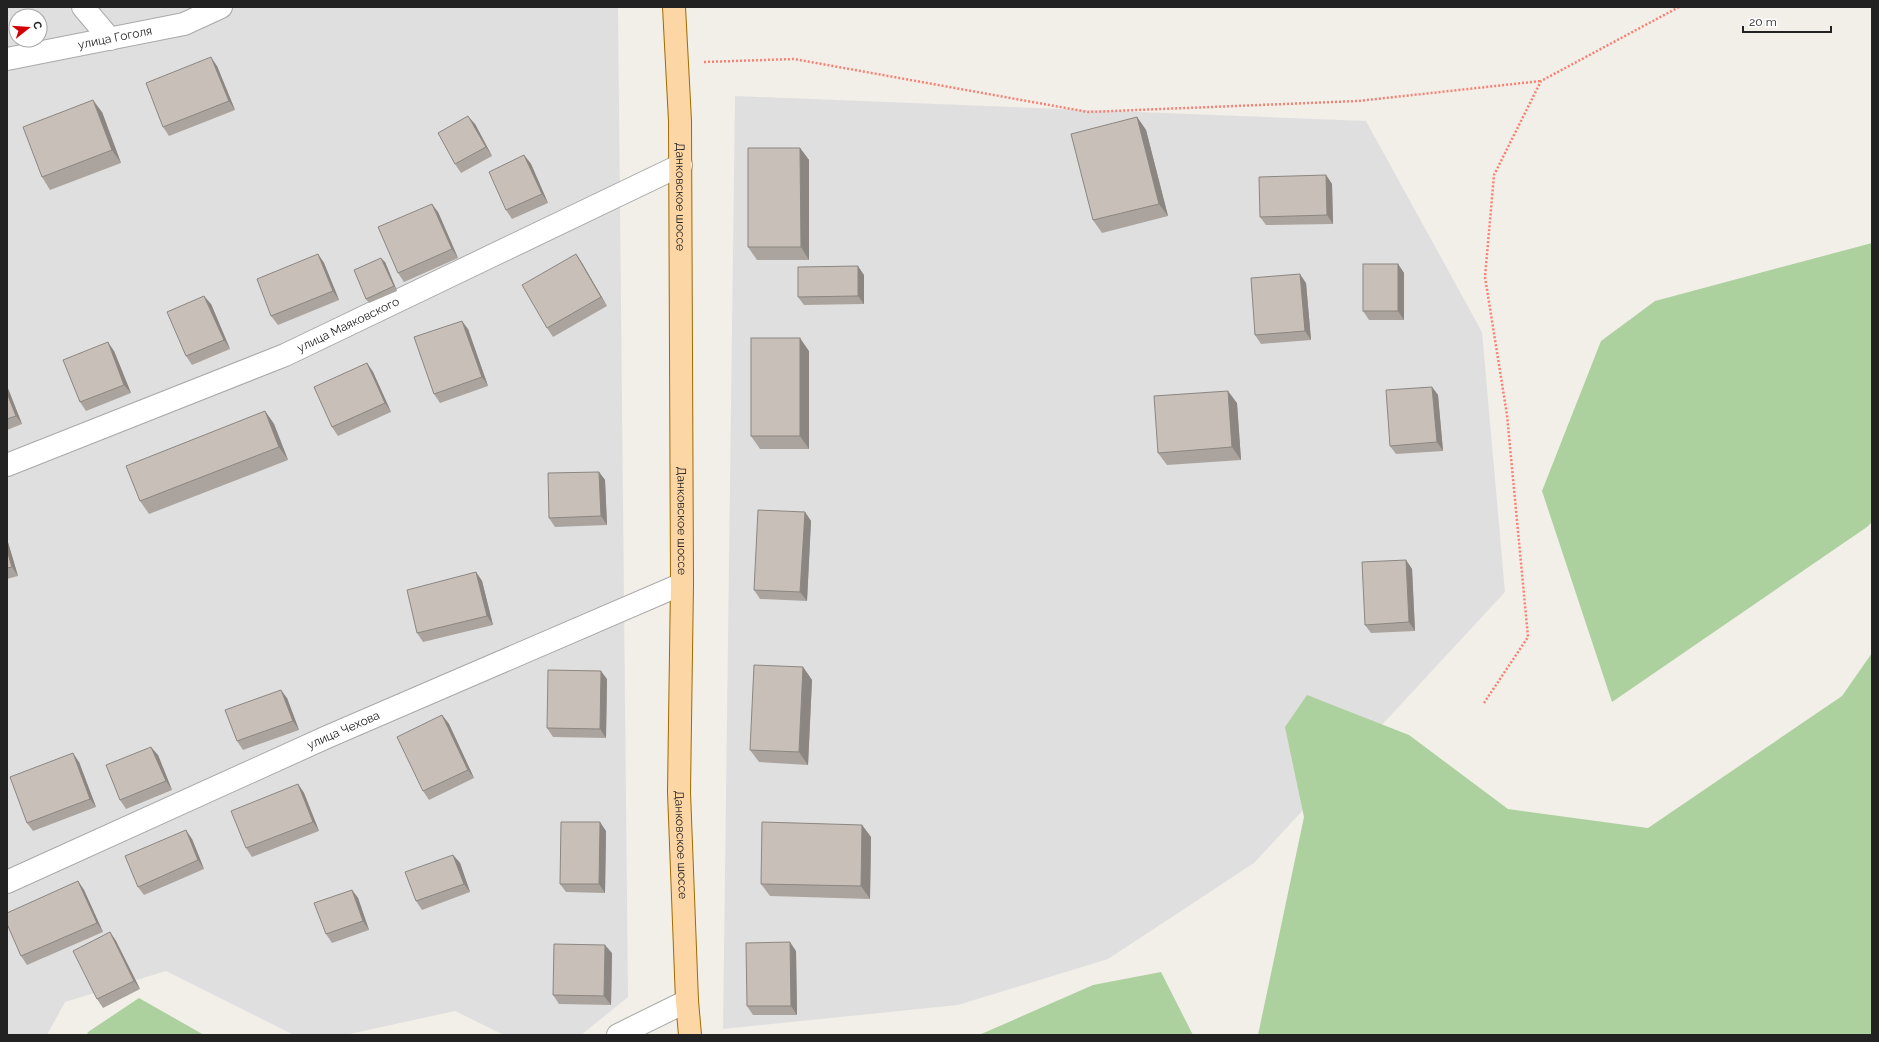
<svg xmlns="http://www.w3.org/2000/svg" width="1879" height="1042" font-family="Raleway,sans-serif">
  <style>
    .residential { fill: #e0dfdf; fill-rule: evenodd }
    .forest { fill: #add19e }
    .lines { fill: none; stroke-linecap: round; stroke-linejoin: round }
    .street-casing { stroke: #a9a9a9; stroke-width: 24 }
    .primary-casing { stroke: #a06b00; stroke-width: 24 }
    .path { stroke: #fa8072; stroke-width: 2.5; stroke-dasharray: 2 2; stroke-linecap: butt }
    .street { stroke: #fff; stroke-width: 22 }
    .primary { stroke: #fcd6a4; stroke-width: 22 }
    .wall { fill: #aba49e }
    .shaded-wall { fill: #8b8681 }
    .building { fill: #c7bfb8; stroke: #8b8681 }
    .labels { text-anchor: middle; stroke-width: 4; stroke-linejoin: round; paint-order: stroke }
    .street-label { font-size: 12px; fill: #222; stroke: #fff }
  </style>
  <rect width="100%" height="100%" fill="#f2efe9"/>
  <g class="residential">
    <path d="M7 7H618L628 997 581 1035H504L455 1011 345 1035H294L166 971 65 1002 47 1035H7ZM16 16H40V40H16Z"/>
    <polygon points="735,96 1366,121 1482,332 1505,592 1254,863 1108,959 958,1005 723,1029"/>
  </g>
  <g class="forest">
    <polygon points="1872,243 1872,522 1867,527 1612,702 1542,491 1601,341 1655,301"/>
    <polygon points="1872,653 1872,1035 1258,1035 1304,817 1285,727 1307,695 1409,735 1508,809 1648,828 1842,696"/>
    <polygon points="1161,972 1193,1035 979,1035 1093,985"/>
    <polygon points="139,998 204,1035 87,1035 88,1032"/>
  </g>
  <g class="lines">
    <g class="street-casing">
      <g id="street">
        <polyline points="83,7 110,39"/>
        <path id="s1" d="M7 59 184 24 221 7"/>
        <path id="s2" d="M7 465 285 355 681 165"/>
        <path id="s3" d="M7 882 327 737 682 584"/>
        <polyline points="618,1035 687,1001"/>
      </g>
    </g>
    <g class="primary-casing">
      <g id="primary">
        <path id="s4" d="M674 7 680 121 682 584 679 792 687 1001 690 1035"/>
      </g>
    </g>
    <g class="path">
      <polyline points="704,62 794,59 1088,112 1358,101 1541,81"/>
      <polyline points="1484,703 1528,637 1507,415 1485,277 1494,175 1541,81 1679,7"/>
    </g>
    <use href="#street" class="street"/>
    <use href="#primary" class="primary"/>
  </g>
  <g class="wall">
    <polygon points="217,66 235,110 169,136 163,127"/>
    <polygon points="102,112 121,163 50,190 42,177"/>
    <polygon points="1137,117 1146,130 1168,216 1102,233 1093,220"/>
    <polygon points="475,124 492,156 461,173 455,164"/>
    <polygon points="800,148 809,160 809,260 757,260 748,247"/>
    <polygon points="524,155 531,164 548,203 512,219 506,210"/>
    <polygon points="1326,175 1332,184 1333,224 1266,225 1260,217"/>
    <polygon points="438,212 458,258 404,282 398,273"/>
    <polygon points="318,254 324,263 339,300 278,325 271,316"/>
    <polygon points="576,254 582,263 607,306 553,337 547,328"/>
    <polygon points="385,262 397,291 369,303 366,299"/>
    <polygon points="1398,264 1404,273 1404,320 1369,320 1363,311"/>
    <polygon points="864,275 864,304 804,305 798,297"/>
    <polygon points="1306,283 1311,340 1261,344 1255,335"/>
    <polygon points="211,304 230,349 192,365 186,356"/>
    <polygon points="468,329 488,386 440,403 434,394"/>
    <polygon points="114,351 131,393 86,411 80,402"/>
    <polygon points="809,351 809,449 760,449 751,436"/>
    <polygon points="367,363 373,372 391,412 338,436 332,427"/>
    <polygon points="7,386 22,424 7,430"/>
    <polygon points="1432,387 1438,395 1443,451 1396,454 1390,446"/>
    <polygon points="1237,403 1241,460 1167,465 1158,453"/>
    <polygon points="265,411 274,424 288,460 149,514 140,501"/>
    <polygon points="599,472 605,480 607,525 555,527 549,518"/>
    <polygon points="805,512 811,521 807,601 760,599 754,590"/>
    <polygon points="7,539 18,576 7,579"/>
    <polygon points="1406,560 1412,569 1415,631 1371,633 1365,625"/>
    <polygon points="476,572 482,581 493,625 423,642 417,633"/>
    <polygon points="803,667 812,680 808,765 759,762 750,750"/>
    <polygon points="607,679 606,738 553,737 547,728"/>
    <polygon points="287,698 299,730 243,750 237,741"/>
    <polygon points="442,715 449,724 474,778 429,800 423,791"/>
    <polygon points="158,755 172,790 126,809 120,800"/>
    <polygon points="79,762 96,807 33,831 27,823"/>
    <polygon points="298,784 304,793 319,831 252,857 246,848"/>
    <polygon points="862,825 871,837 870,899 770,896 761,884"/>
    <polygon points="606,831 605,893 566,892 560,884"/>
    <polygon points="192,839 204,869 144,895 138,887"/>
    <polygon points="453,855 460,863 470,892 422,910 416,901"/>
    <polygon points="78,881 84,890 103,932 27,965 21,956"/>
    <polygon points="352,890 358,898 369,930 332,943 326,934"/>
    <polygon points="110,932 116,941 140,989 103,1008 97,999"/>
    <polygon points="796,951 797,1015 753,1015 747,1006"/>
    <polygon points="612,953 611,1005 559,1004 553,995"/>
  </g>
  <g class="shaded-wall">
    <polygon points="211,57 217,66 235,110 229,101"/>
    <polygon points="93,100 102,112 121,163 112,150"/>
    <polygon points="468,116 475,124 492,156 486,147"/>
    <polygon points="1137,117 1146,130 1168,216 1159,204"/>
    <polygon points="800,148 809,160 809,260 801,247"/>
    <polygon points="524,155 531,164 548,203 542,194"/>
    <polygon points="1326,175 1332,184 1333,224 1327,215"/>
    <polygon points="432,204 438,212 458,258 452,249"/>
    <polygon points="318,254 324,263 339,300 333,291"/>
    <polygon points="576,254 582,263 607,306 601,297"/>
    <polygon points="381,258 385,262 397,291 394,286"/>
    <polygon points="1398,264 1404,273 1404,320 1398,311"/>
    <polygon points="858,266 864,275 864,304 858,296"/>
    <polygon points="1300,274 1306,283 1311,340 1305,331"/>
    <polygon points="204,296 211,304 230,349 224,340"/>
    <polygon points="462,321 468,329 488,386 482,377"/>
    <polygon points="800,338 809,351 809,449 800,436"/>
    <polygon points="108,342 114,351 131,393 124,385"/>
    <polygon points="367,363 373,372 391,412 385,403"/>
    <polygon points="7,386 22,424 16,416 7,393"/>
    <polygon points="1432,387 1438,395 1443,451 1437,442"/>
    <polygon points="1228,391 1237,403 1241,460 1232,447"/>
    <polygon points="265,411 274,424 288,460 279,447"/>
    <polygon points="599,472 605,480 607,525 601,516"/>
    <polygon points="805,512 811,521 807,601 800,592"/>
    <polygon points="7,539 18,576 12,567 7,550"/>
    <polygon points="1406,560 1412,569 1415,631 1409,622"/>
    <polygon points="476,572 482,581 493,625 487,616"/>
    <polygon points="803,667 812,680 808,765 799,752"/>
    <polygon points="601,671 607,679 606,738 600,729"/>
    <polygon points="281,690 287,698 299,730 293,721"/>
    <polygon points="442,715 449,724 474,778 468,770"/>
    <polygon points="151,747 158,755 172,790 166,781"/>
    <polygon points="73,753 79,762 96,807 90,799"/>
    <polygon points="298,784 304,793 319,831 313,822"/>
    <polygon points="600,822 606,831 605,893 599,884"/>
    <polygon points="862,825 871,837 870,899 861,886"/>
    <polygon points="186,830 192,839 204,869 198,860"/>
    <polygon points="453,855 460,863 470,892 464,884"/>
    <polygon points="78,881 84,890 103,932 97,923"/>
    <polygon points="352,890 358,898 369,930 363,921"/>
    <polygon points="110,932 116,941 140,989 134,981"/>
    <polygon points="790,942 796,951 797,1015 791,1006"/>
    <polygon points="605,945 612,953 611,1005 604,996"/>
  </g>
  <g class="building">
    <polygon points="211,57 229,101 163,127 146,83"/>
    <polygon points="93,100 112,150 42,177 23,127"/>
    <polygon points="468,116 486,147 455,164 438,133"/>
    <polygon points="1137,117 1159,204 1093,220 1071,134"/>
    <polygon points="748,148 800,148 801,247 748,247"/>
    <polygon points="524,155 542,194 506,210 489,172"/>
    <polygon points="1326,175 1327,215 1260,217 1259,177"/>
    <polygon points="432,204 452,249 398,273 378,227"/>
    <polygon points="318,254 333,291 271,316 257,279"/>
    <polygon points="576,254 601,297 547,328 522,285"/>
    <polygon points="381,258 394,286 366,299 354,270"/>
    <rect x="1363" y="264" width="35" height="47"/>
    <polygon points="858,266 858,296 798,297 798,267"/>
    <polygon points="1300,274 1305,331 1255,335 1251,278"/>
    <polygon points="204,296 224,340 186,356 167,312"/>
    <polygon points="462,321 482,377 434,394 414,337"/>
    <rect x="751" y="338" width="49" height="98"/>
    <polygon points="108,342 124,385 80,402 63,360"/>
    <polygon points="367,363 385,403 332,427 314,387"/>
    <polygon points="1432,387 1437,442 1390,446 1386,390"/>
    <polygon points="1228,391 1232,447 1158,453 1154,396"/>
    <polygon points="7,393 16,416 7,419"/>
    <polygon points="265,411 279,447 140,501 126,466"/>
    <polygon points="599,472 601,516 549,518 548,473"/>
    <polygon points="758,510 805,512 800,592 754,590"/>
    <polygon points="7,550 12,567 7,568"/>
    <polygon points="1406,560 1409,622 1365,625 1362,562"/>
    <polygon points="476,572 487,616 417,633 407,590"/>
    <polygon points="754,665 803,667 799,752 750,750"/>
    <polygon points="548,670 601,671 600,729 547,728"/>
    <polygon points="281,690 293,721 237,741 225,710"/>
    <polygon points="442,715 468,770 423,791 397,737"/>
    <polygon points="151,747 166,781 120,800 106,765"/>
    <polygon points="73,753 90,799 27,823 10,777"/>
    <polygon points="298,784 313,822 246,848 231,811"/>
    <polygon points="561,822 600,822 599,884 560,884"/>
    <polygon points="762,822 862,825 861,886 761,884"/>
    <polygon points="186,830 198,860 138,887 125,856"/>
    <polygon points="453,855 464,884 416,901 405,872"/>
    <polygon points="78,881 97,923 21,956 7,924 7,913"/>
    <polygon points="352,890 363,921 326,934 314,903"/>
    <polygon points="110,932 134,981 97,999 73,951"/>
    <polygon points="790,942 791,1006 747,1006 746,943"/>
    <polygon points="554,944 605,945 604,996 553,995"/>
  </g>
  <g class="labels">
    <g class="street-label">
      <text dy="4" stroke="none"><textPath href="#s1" startOffset="110">улица Гоголя</textPath></text>
      <text dy="4" stroke="none"><textPath href="#s4" startOffset="190">Данковское шоссе</textPath></text>
      <text dy="4" stroke="none"><textPath href="#s2" startOffset="369">улица Маяковского</textPath></text>
      <text dy="4" stroke="none"><textPath href="#s4" startOffset="514">Данковское шоссе</textPath></text>
      <text dy="4" stroke="none"><textPath href="#s3" startOffset="369">улица Чехова</textPath></text>
      <text dy="4" stroke="none"><textPath href="#s4" startOffset="838">Данковское шоссе</textPath></text>
    </g>
  </g>
  <rect width="1879" height="1042" fill="none" stroke="#222222" stroke-width="16"/>
  <g transform="translate(28 28) rotate(73)"><circle r="19" fill="#ffffff" stroke="#a7a7a7"/>
  <path d="M0-3L7 15L0 10L-7 15Z" fill="#d40000"/>
  <text y="-6" font-size="11" font-weight="bold" text-anchor="middle" fill="#222222">С</text>
  </g>
  <path d="M1743 26v6h88v-6" fill="none" stroke="#222222" stroke-width="2"/>
  <text x="1749" y="26" font-size="12" fill="#222222" stroke="#ffffff" stroke-width="3" paint-order="stroke">20 m</text>
</svg>
